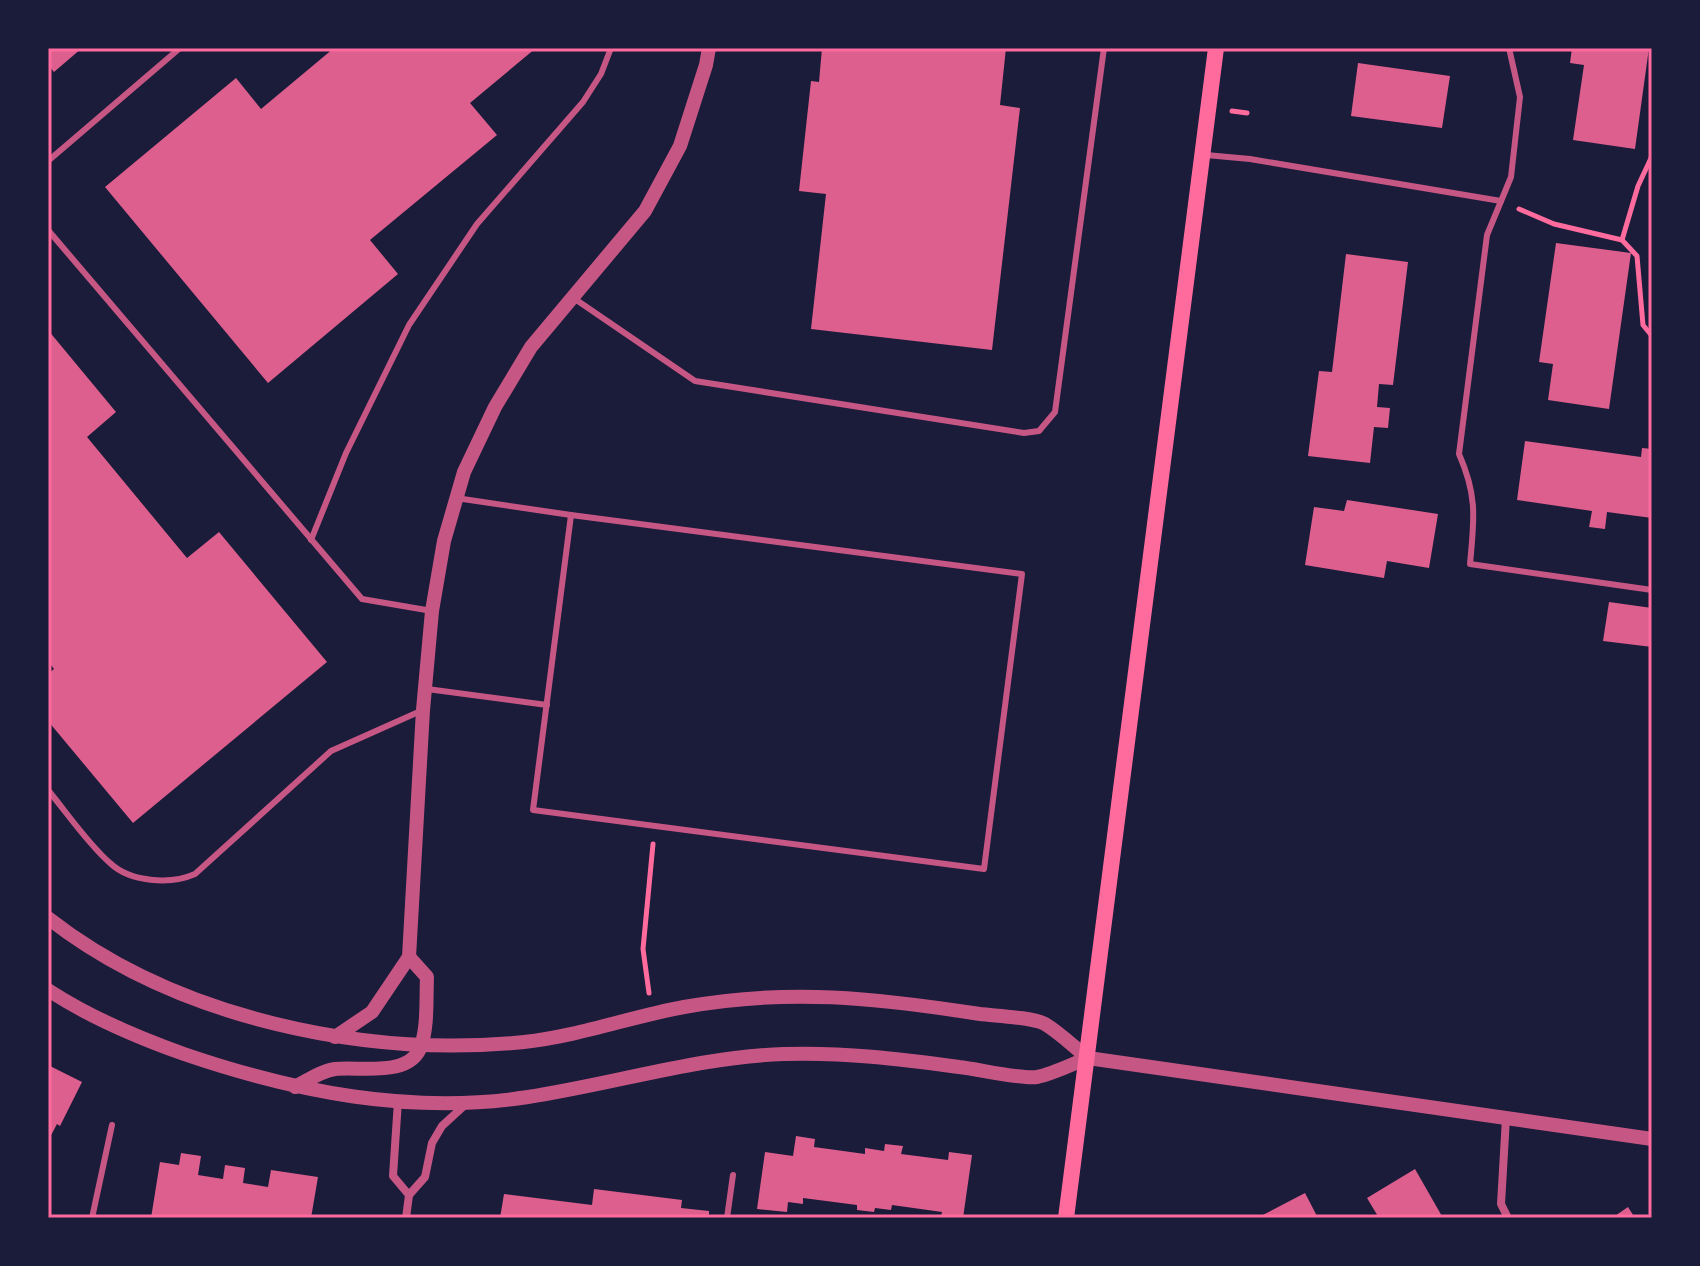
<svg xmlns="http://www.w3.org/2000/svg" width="1700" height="1266" font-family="'IBM Plex Sans',sans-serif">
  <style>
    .building { fill: #dd5f8e }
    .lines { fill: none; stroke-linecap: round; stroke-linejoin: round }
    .path { stroke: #ff6b9d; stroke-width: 5 }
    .service { stroke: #c65784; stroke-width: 6 }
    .minor { stroke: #c65784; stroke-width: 8 }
    .tertiary { stroke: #c65784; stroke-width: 14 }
    .secondary { stroke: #ff6b9d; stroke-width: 16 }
    .neatline { fill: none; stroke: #ff6b9d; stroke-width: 3 }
  </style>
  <rect width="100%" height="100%" fill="#1b1b3a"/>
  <g class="building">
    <polygon points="48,48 82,48 54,72 48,65"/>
    <polygon points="334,48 536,48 470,103 497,135 370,240 398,274 268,383 105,187 236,78 261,109"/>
    <polygon points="822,48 1006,48 1000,105 1020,108 992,350 811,329 826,194 799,191 811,81 819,82"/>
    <polygon points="1572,48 1649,48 1635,149 1573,140 1584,65 1570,63"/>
    <polygon points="1358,63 1450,76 1442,128 1351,116"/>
    <polygon points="1556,243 1631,253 1609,409 1548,400 1553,364 1539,362"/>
    <polygon points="1346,254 1408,262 1393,385 1379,384 1377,407 1390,408 1388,428 1374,427 1370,463 1308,456 1319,371 1332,372"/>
    <polygon points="48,330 116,412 87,437 187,558 219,532 327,662 133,823 48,721 48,674 54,669 48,661"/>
    <polygon points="1525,441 1641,457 1642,448 1652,449 1652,518 1607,512 1605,529 1589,527 1592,511 1517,500"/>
    <polygon points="1347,500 1438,514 1429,568 1387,561 1384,578 1305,565 1314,507 1344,511"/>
    <polygon points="1609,602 1652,608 1652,647 1603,641"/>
    <polygon points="48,1065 82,1082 60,1126 57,1124 48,1141"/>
    <polygon points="796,1136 815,1139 814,1147 865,1154 865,1148 884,1151 885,1144 903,1146 901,1154 948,1160 949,1152 972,1155 963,1218 941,1217 942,1212 892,1205 891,1210 875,1208 874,1212 857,1210 857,1205 803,1198 803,1204 788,1202 787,1212 757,1209 765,1152 793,1156"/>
    <polygon points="181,1153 201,1156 198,1175 223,1179 225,1165 245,1168 243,1183 268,1187 271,1170 318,1177 311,1218 151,1218 160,1162 179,1165"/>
    <polygon points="1415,1169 1443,1218 1379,1218 1367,1198"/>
    <polygon points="594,1189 682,1200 681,1208 709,1211 709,1218 500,1218 504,1194 592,1205"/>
    <polygon points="1305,1193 1318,1218 1257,1218"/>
    <polygon points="1628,1207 1635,1218 1612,1218"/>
  </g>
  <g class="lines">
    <g class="path">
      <polyline points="1232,111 1247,113"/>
      <polyline points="1519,209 1554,224 1622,240 1637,256 1643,325 1652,336"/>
      <polyline points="1622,240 1638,186 1652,156"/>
      <polyline points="649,993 643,949 653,844"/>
    </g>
    <g class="service">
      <path d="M1509 48 1520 97 1511 177 1487 235 1459 454C1478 497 1474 520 1470 564L1652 590"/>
      <polyline points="1206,155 1250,159 1501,201"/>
      <polyline points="48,161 180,48"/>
      <polyline points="48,230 362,599 432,611"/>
      <polyline points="572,297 695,381 1024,433 1039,431 1055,412 1104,48"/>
      <polyline points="456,498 571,515"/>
      <polygon points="571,515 1022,574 984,869 533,810"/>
      <polyline points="311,540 346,453 409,325 477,224 583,102 601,74 611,48"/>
      <polyline points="427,689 547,705"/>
      <path d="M48 790C67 813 88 844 110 863 130 882 170 885 195 874L331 751 423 710"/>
      <polyline points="92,1218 112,1125"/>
      <polyline points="727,1218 733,1175"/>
    </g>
    <g class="minor">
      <polyline points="398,1101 393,1176 409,1195"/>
      <polyline points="1506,1118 1501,1204 1508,1218"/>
      <polyline points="406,1218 409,1195 425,1177 432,1143 442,1126 466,1104"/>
    </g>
    <g class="tertiary">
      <path d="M48 918C176 1018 364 1058 524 1042 579 1036 630 1017 684 1007 789 988 876 998 980 1014 996 1016 1031 1017 1045 1024 1060 1033 1074 1047 1088 1058"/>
      <path d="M48 990C91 1018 136 1037 184 1054 295 1092 411 1115 528 1097 614 1084 697 1057 784 1054 843 1052 900 1059 959 1067 978 1069 1019 1079 1037 1077 1053 1074 1072 1064 1088 1058L1652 1139"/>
      <polyline points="335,1037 372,1012 409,957 423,710 432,611 444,541 464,472 495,407 531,347 645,211 680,146 706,65 709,48"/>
      <path d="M295 1087C308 1080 321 1071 335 1069 360 1066 410 1078 421 1046 428 1026 426 999 427 977L409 957"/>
    </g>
    <polyline class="secondary" points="1066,1218 1216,48"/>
  </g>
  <rect width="1700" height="1266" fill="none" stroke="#1b1b3a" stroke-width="100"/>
  <rect x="50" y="50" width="1600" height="1166" class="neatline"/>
</svg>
